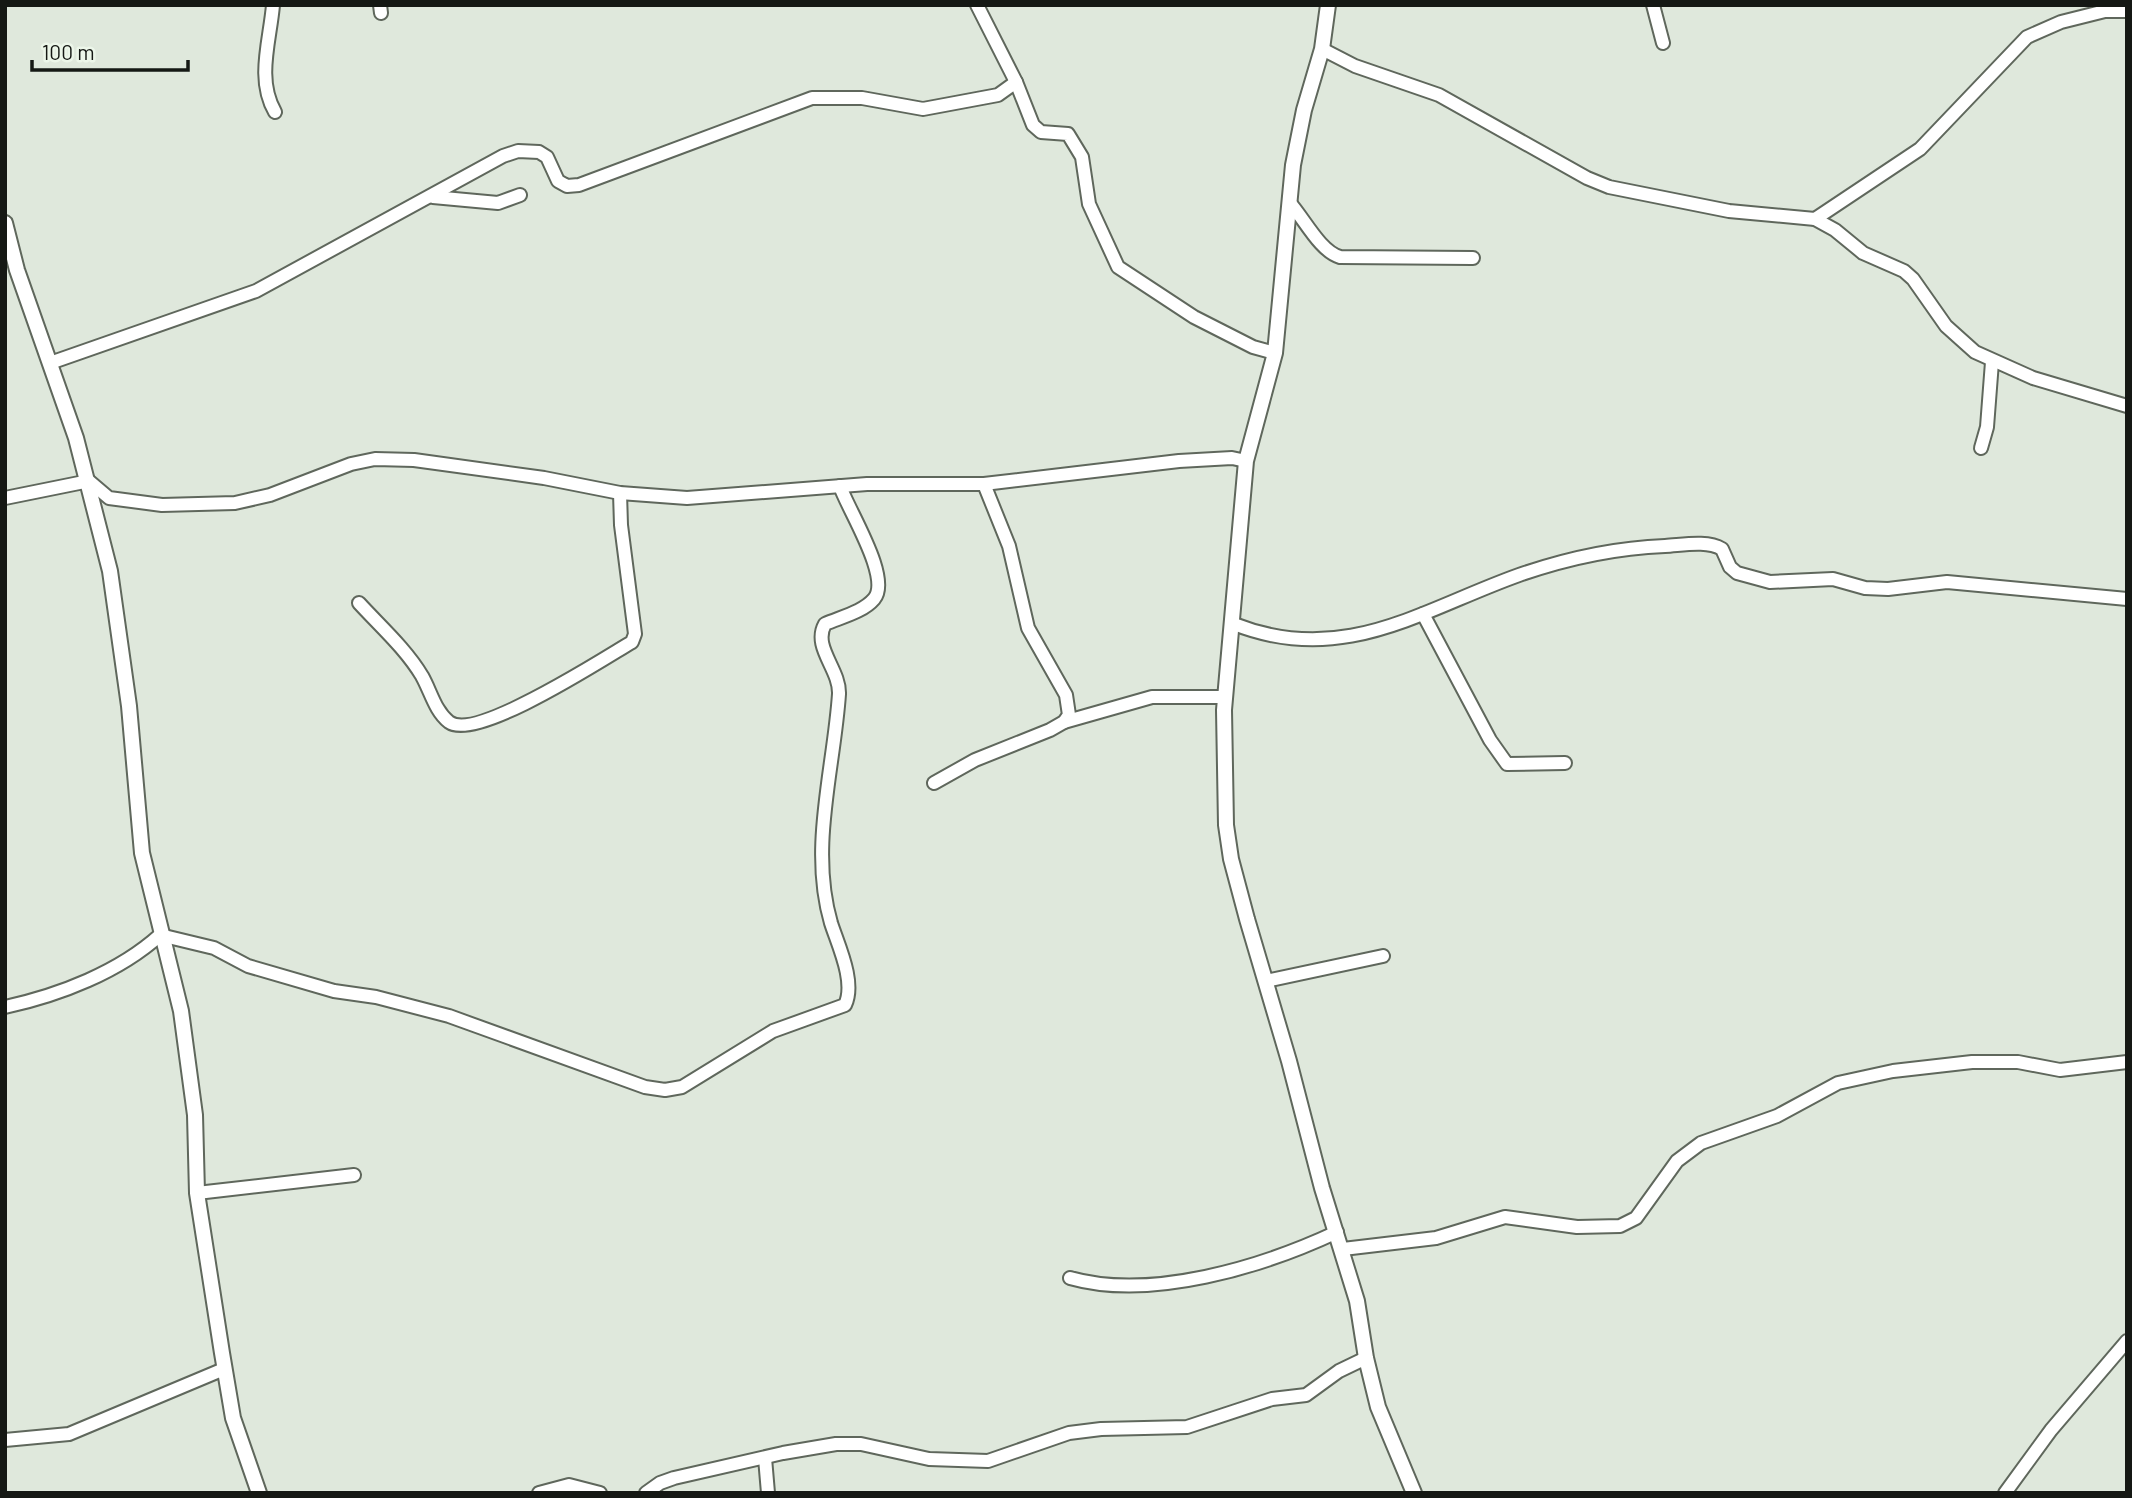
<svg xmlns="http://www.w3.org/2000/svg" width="2132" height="1498" font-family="Barlow,sans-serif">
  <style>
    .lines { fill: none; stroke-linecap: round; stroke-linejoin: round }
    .minor-casing { stroke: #5f675c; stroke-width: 16 }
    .tertiary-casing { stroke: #5f675c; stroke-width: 18 }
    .minor { stroke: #fff; stroke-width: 12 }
    .tertiary { stroke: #fff; stroke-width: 14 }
  </style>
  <rect width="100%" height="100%" fill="#dfe8dc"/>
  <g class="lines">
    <g class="minor-casing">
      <g id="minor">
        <path d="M273 5C270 41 256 79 275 112"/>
        <polyline points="380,5 381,13"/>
        <polyline points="977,5 1016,82 1033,125 1041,132 1068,134 1082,157 1089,204 1118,267 1194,317 1253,347 1275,353"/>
        <polyline points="1653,5 1663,43"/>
        <polyline points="1322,49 1355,66 1439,95 1587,178 1609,187 1729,211 1815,219 1835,230 1863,253 1904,271 1913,279 1946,326 1975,352 2033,378 2127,406"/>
        <polyline points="433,197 498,203 520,195"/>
        <path d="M1290 203C1305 220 1320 251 1340 257L1473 258"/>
        <polyline points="1815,219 1920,149 2027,37 2061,22 2105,11 2127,11"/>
        <polyline points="50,363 256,291 503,156 518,151 539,152 547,157 558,181 567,186 579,185 812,98 862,98 923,109 998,95 1016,82"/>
        <polyline points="1981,448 1987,427 1992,362"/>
        <polyline points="5,498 89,481 109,498 162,505 235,503 270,495 351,464 375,459 414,460 544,478 620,493 687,498 867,484 984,484 1179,461 1232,458 1246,461"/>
        <path d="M359 603C380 626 406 649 422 676 431 692 435 711 449 722 476 742 603 659 632 642L635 634 621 525 620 493"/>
        <polyline points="1423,614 1490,740 1507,764 1565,763"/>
        <path d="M1234 624C1343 667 1421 610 1519 575 1568 558 1614 548 1665 546 1683 545 1707 540 1722 549L1730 567 1737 573 1770 582 1833 579 1865 588 1888 589 1947 582 2127 599"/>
        <polyline points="1064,722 1152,697 1225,697"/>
        <polyline points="934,783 975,760 1050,730 1064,722 1069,715 1066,695 1028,628 1009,546 984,484"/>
        <polyline points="1266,981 1383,956"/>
        <path d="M5 1007C60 995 119 972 160 935L214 948 248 966 334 991 376 997 449 1016 645 1087 665 1090 682 1087 773 1031 845 1005C856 982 838 945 831 923 809 848 834 769 839 694 840 669 812 647 825 624 841 617 863 612 874 599 892 578 848 510 840 486"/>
        <polyline points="197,1193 354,1175"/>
        <polyline points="1343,1249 1436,1238 1505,1217 1577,1227 1620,1226 1636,1218 1677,1161 1701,1143 1777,1116 1838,1083 1893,1071 1972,1062 2018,1062 2060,1070 2127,1062"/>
        <path d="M1070 1278C1151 1301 1262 1267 1337 1232"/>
        <polyline points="5,1440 69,1434 224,1369"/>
        <polyline points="765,1458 768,1493"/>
        <polyline points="539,1493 569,1485 600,1493"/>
        <polyline points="646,1493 660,1483 674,1478 783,1453 836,1444 861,1444 929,1459 988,1461 1069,1433 1101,1429 1187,1427 1272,1399 1306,1395 1339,1371 1366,1358"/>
        <polyline points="2005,1493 2051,1430 2127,1341"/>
      </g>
    </g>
    <g class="tertiary-casing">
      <g id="tertiary">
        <polyline points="1328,5 1322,49 1304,110 1293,165 1275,353 1246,461 1224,710 1226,825 1231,859 1247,919 1289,1061 1322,1188 1357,1301 1366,1358 1378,1407 1414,1493"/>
        <polyline points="5,223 17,270 76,438 110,571 129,706 142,853 181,1011 195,1115 197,1193 222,1353 233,1418 259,1493"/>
      </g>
    </g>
    <use href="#minor" class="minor"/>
    <use href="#tertiary" class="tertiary"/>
  </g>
  <rect width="2132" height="1498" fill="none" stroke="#151814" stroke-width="14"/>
  <path d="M32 60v10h156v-10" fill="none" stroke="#151814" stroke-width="3.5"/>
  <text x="42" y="60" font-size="21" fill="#151814" stroke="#ecf6e9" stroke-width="5" paint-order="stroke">100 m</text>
</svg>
